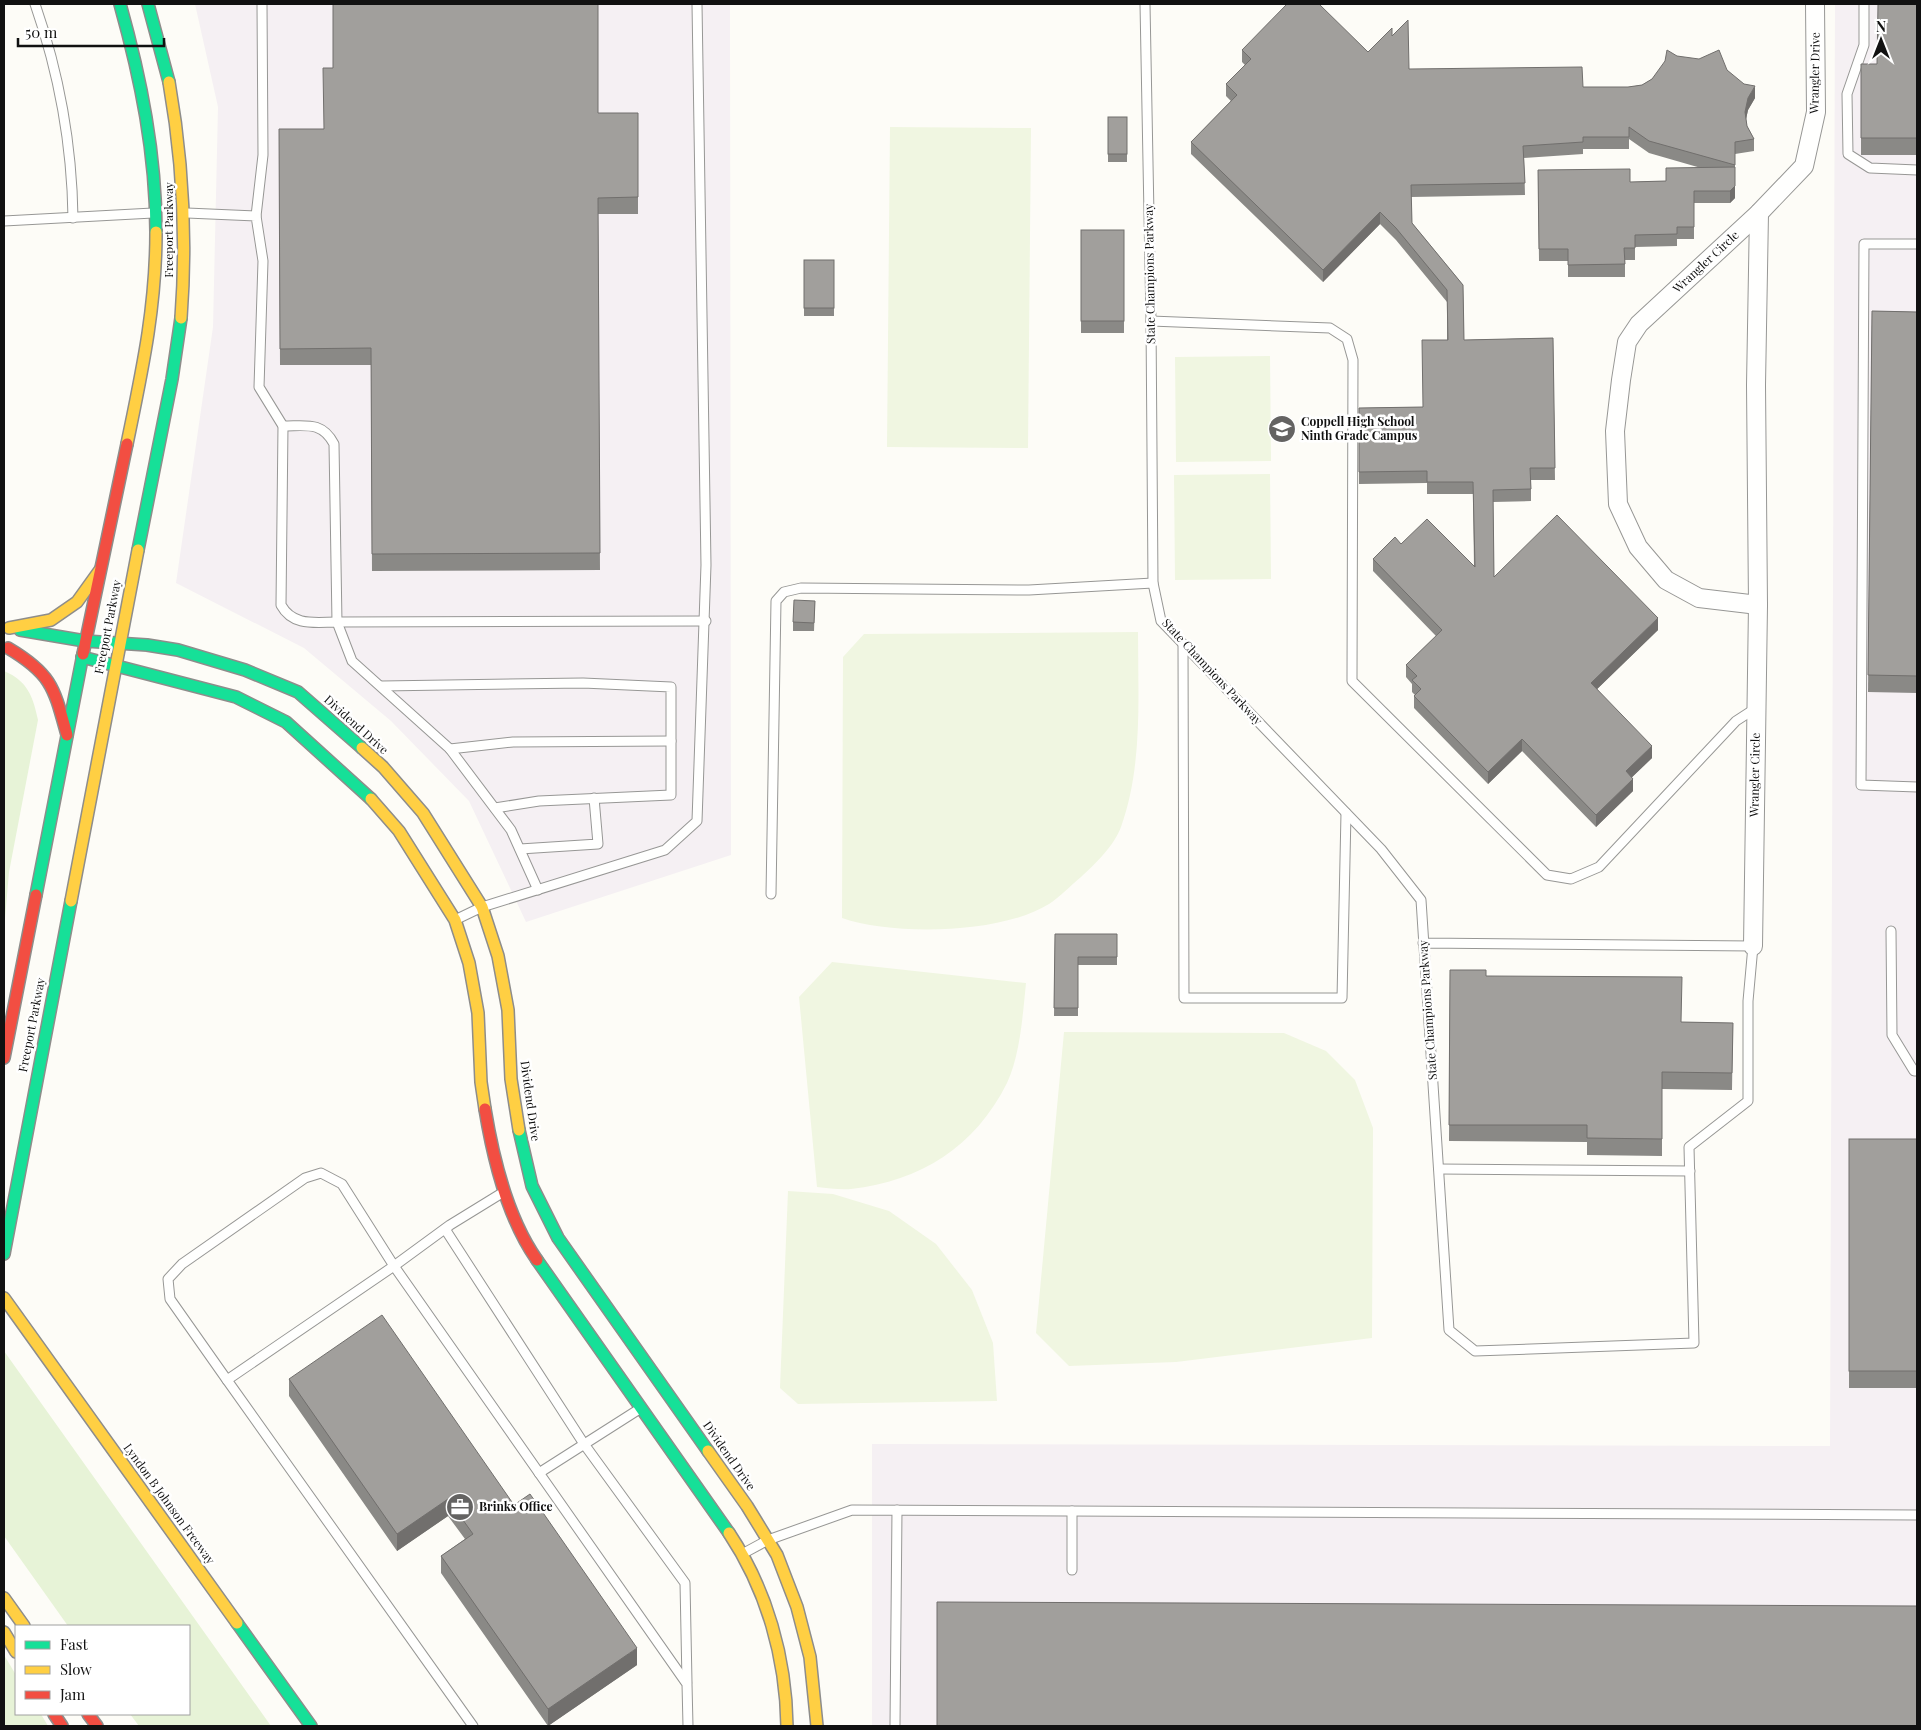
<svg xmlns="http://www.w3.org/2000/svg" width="1921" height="1730" font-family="'Playfair Display',serif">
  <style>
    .industrial { fill: #f5f0f3 }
    .green { fill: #e7f3d7 }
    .pitch { fill: #f0f6e1 }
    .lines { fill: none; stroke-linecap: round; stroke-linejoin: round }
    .lane-casing { stroke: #979795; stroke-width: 11 }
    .street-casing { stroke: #979795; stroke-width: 20 }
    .fast-casing { stroke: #8e8d8b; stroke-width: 14 }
    .slow-casing { stroke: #8e8d8b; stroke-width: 14 }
    .jam-casing { stroke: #8e8d8b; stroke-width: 14 }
    .lane { stroke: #fffffe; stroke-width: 9 }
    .street { stroke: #fffffe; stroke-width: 18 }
    .fast { stroke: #16e098; stroke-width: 11 }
    .slow { stroke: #ffcf43; stroke-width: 11 }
    .jam { stroke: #f24e42; stroke-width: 11 }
    .wall { fill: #8a8986 }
    .shaded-wall { fill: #716f6d }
    .building { fill: #a19f9c; stroke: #716f6d }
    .labels { text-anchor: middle; stroke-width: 5; stroke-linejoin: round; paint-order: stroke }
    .street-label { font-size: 12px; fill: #111; stroke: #fff }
    .poi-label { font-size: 12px; font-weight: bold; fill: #111; stroke: #fff; text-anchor: start }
  </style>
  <rect width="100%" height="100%" fill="#fdfcf7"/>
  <g class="industrial">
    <polygon points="195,4 730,4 731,855 526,922 469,801 391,721 304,648 176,583 213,327 218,107"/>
    <polygon points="1835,4 1917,4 1917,1726 872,1726 872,1444 1830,1446"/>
  </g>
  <g class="green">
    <path d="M4 671C28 681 33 697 38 720L9 872 4 930Z"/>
    <polygon points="4,1351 271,1726 139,1726 130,1714 189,1714 189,1626 68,1626 4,1536"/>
    <polygon points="4,1655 16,1675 16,1714 41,1714 48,1726 4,1726"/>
  </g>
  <g class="pitch">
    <polygon points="890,127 1031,128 1028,448 887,447"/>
    <polygon points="1270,356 1271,461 1176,462 1175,357"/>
    <polygon points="1270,474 1271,579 1175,580 1174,475"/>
    <path d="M1138 632C1138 698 1143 765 1121 827 1114 846 1095 864 1081 877 1070 886 1060 897 1049 904 1001 934 894 936 842 918L843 657 864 634Z"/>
    <path d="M832 962 1026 983C1023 1013 1020 1056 1007 1083 975 1147 921 1181 851 1189 840 1190 828 1188 817 1187L799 997Z"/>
    <polygon points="1064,1032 1284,1033 1326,1051 1355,1080 1373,1128 1372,1338 1176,1362 1069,1366 1036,1333"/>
    <polygon points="788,1191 833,1194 889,1211 936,1244 972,1290 993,1343 997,1401 798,1404 780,1388"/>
  </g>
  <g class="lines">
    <g class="lane-casing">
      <g id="lane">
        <path d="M35 4C59 73 72 144 73 218"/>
        <polyline points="1145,4 1151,321 1153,583 1161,621 1381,849 1421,900 1449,1330 1475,1351 1694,1343 1689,1147 1748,1101 1748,1001 1753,946 1423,943"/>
        <polyline points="1864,4 1864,45 1847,94 1848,154 1870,168 1917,170"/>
        <path d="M187 213 256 216 263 261 259 387 283 426 281 605C293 627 316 622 337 622L352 661 450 749 511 830 538 890"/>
        <polyline points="256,216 263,155 262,4"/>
        <polyline points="4,221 153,213"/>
        <polyline points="1917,244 1864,244 1861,785 1917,787"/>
        <polyline points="1151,321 1330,328 1347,339 1353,360 1352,681 1547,875 1571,879 1599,867 1736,721 1756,708"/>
        <path d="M283 426C306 426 322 421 334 444L337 622 706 621"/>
        <polyline points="1183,644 1184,998 1342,998 1346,813"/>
        <polyline points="382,686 583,683 671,687 671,795 539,801 495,808"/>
        <polyline points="450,749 513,742 671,741"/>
        <polyline points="520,849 598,844 594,798"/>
        <polyline points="771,894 776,601 784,592 801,588 1029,590 1153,583"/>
        <polyline points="457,919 482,907 665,850 697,821 706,565 697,4"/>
        <polyline points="1891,931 1892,1035 1914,1071 1917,1071"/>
        <polyline points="1439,1169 1690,1171"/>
        <polyline points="445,1229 584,1444 685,1583 687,1682"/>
        <polyline points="227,1380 170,1299 168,1279 182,1264 305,1178 321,1173 342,1184 394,1266 450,1225 502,1193"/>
        <polyline points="539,1473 641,1408"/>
        <polyline points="744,1553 768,1540 852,1510 1917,1515"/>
        <polyline points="1072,1570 1072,1511"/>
        <polyline points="473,1726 227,1380 394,1266 687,1684 688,1726"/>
        <polyline points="895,1726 897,1510"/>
      </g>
    </g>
    <g class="street-casing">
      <g id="street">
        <polyline points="1758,605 1699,598 1666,580 1638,547 1618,504 1615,431 1621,380 1627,342 1639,324 1759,213 1804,166 1816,112 1815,4"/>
        <polyline points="1753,946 1758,605 1756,385 1759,213"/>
      </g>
    </g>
    <g class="fast-casing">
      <g id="fast">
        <path d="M120 4C141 79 156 154 156 232"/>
        <polyline points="148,4 169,82"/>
        <polyline points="138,550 172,379 181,318"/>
        <polyline points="20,630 85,641"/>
        <polyline points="85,641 147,645 178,650 245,670 298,692 362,748"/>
        <polyline points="82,657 236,697 286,722 371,799"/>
        <polyline points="36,895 83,654"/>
        <polyline points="519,1130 532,1186 558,1238 708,1451"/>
        <polyline points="4,1254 71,901"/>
        <polyline points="537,1260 729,1533"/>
        <polyline points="237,1623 311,1726"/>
      </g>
    </g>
    <g class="slow-casing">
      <g id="slow">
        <path d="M169 82C183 161 187 238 181 318"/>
        <path d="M127 444C142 371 156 308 156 232"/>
        <polyline points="9,628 51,620 77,602 100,570"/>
        <polyline points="362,748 383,767 423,813 482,907 498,956 508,1010 511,1079 519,1130"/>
        <polyline points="371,799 399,831 455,920 469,963 478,1013 481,1082 485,1109"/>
        <polyline points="71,901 138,550"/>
        <polyline points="4,1298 237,1623"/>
        <polyline points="708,1451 747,1506 777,1555 797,1607 810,1657 817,1726"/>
        <path d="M729 1533C767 1590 786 1658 787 1726"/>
        <polyline points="4,1598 24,1626"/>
        <polyline points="4,1632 16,1652"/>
      </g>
    </g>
    <g class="jam-casing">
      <g id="jam">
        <path d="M8 648C52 674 54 688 67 735"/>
        <polyline points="83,654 127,444"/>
        <polyline points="4,1058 36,895"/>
        <path d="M485 1109C493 1158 508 1219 537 1260"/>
        <polyline points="54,1714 62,1726"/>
        <polyline points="88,1714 97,1726"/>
      </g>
    </g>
    <use href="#lane" class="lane"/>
    <use href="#street" class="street"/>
    <use href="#fast" class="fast"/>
    <use href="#slow" class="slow"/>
    <use href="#jam" class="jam"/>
  </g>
  <g class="wall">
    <polygon points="1917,4 1917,155 1861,155 1861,64 1877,64"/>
    <polygon points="1392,36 1409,69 1583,87 1628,87 1642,85 1652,79 1677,56 1727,70 1755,98 1748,110 1746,119 1747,126 1754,139 1754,151 1735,154 1735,198 1730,203 1694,203 1694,239 1677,239 1677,246 1635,247 1635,260 1625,260 1625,277 1568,277 1568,261 1539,261 1538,170 1630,182 1666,181 1701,168 1649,153 1629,139 1629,149 1583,149 1583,154 1524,158 1525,195 1411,197 1412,223 1463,285 1464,340 1553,338 1555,480 1531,480 1531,501 1493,502 1494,577 1658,630 1597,689 1652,758 1632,777 1633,791 1596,827 1522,751 1488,784 1414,708 1414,696 1415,695 1412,692 1412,684 1406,677 1406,665 1436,636 1373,571 1373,559 1401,544 1474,567 1473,494 1427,494 1427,483 1359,484 1359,408 1423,407 1447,340 1447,302 1396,240 1380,224 1323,282 1191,154 1191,142 1231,101 1226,96 1226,84 1245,65 1242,62 1242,50 1368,52"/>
    <polygon points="598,113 638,113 638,214 598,214 600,570 372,571 371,365 280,365 279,129 323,129"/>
    <rect x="1108" y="117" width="19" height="45"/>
    <rect x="1081" y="230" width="43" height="103"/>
    <rect x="804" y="260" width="30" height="56"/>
    <polygon points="1872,311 1917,312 1917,693 1868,692"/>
    <polygon points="815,601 814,631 793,631 793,622"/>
    <polygon points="1055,934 1117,934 1117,965 1078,965 1078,1016 1054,1016"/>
    <polygon points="1450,970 1486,976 1681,1022 1733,1023 1732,1090 1662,1089 1662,1156 1587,1155 1587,1142 1449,1141"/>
    <rect x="1849" y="1139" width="68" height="249"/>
    <polygon points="289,1379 514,1505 637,1665 548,1726 441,1573 441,1556 465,1539 448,1516 397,1551 289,1396"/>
  </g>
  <g class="shaded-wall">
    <polygon points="1755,86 1755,98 1748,110 1745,124 1745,112 1748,98"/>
    <polygon points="1735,186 1735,198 1730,203 1730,191"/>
    <polygon points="1380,212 1380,224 1323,282 1323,270"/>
    <polygon points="1658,618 1658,630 1591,695 1591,683"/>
    <polygon points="1522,739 1522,751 1488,784 1488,772"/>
    <polygon points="1652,746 1652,758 1626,783 1626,771"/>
    <polygon points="1633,779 1633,791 1596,827 1596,815"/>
    <polygon points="448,1499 448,1516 397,1551 397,1534"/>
    <polygon points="637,1648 637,1665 548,1726 548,1709"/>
  </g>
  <g class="building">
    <polygon points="333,4 598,4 598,113 638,113 638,197 598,198 600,553 372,554 371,348 280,349 279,129 324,129 323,68 333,68"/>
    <polygon points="1287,4 1319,4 1368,52 1392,28 1392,36 1408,20 1409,69 1582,67 1583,87 1628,87 1642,85 1652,79 1665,61 1667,50 1677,56 1699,59 1719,50 1727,70 1744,84 1755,86 1748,98 1745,112 1747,126 1754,139 1735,142 1735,165 1649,141 1629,127 1629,137 1583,137 1583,142 1523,146 1525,183 1411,185 1412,223 1463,285 1464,340 1553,338 1555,468 1530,468 1531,489 1493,490 1494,577 1557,515 1658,618 1591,683 1652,746 1626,771 1633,779 1596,815 1522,739 1488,772 1414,696 1421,689 1412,680 1417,676 1406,665 1442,630 1373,559 1395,537 1401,544 1427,519 1475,567 1473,482 1427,482 1427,471 1359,472 1359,408 1423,407 1422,340 1448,340 1447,290 1396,228 1380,212 1323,270 1191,142 1237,95 1226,84 1251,59 1242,50"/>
    <polygon points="1878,4 1917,4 1917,138 1861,138 1861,64 1877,64"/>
    <rect x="1108" y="117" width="19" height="37"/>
    <polygon points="1735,167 1735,186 1730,191 1694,191 1694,227 1677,227 1677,234 1635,235 1635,248 1624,248 1625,264 1568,265 1568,249 1539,249 1538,170 1630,169 1630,182 1666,181 1666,168"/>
    <rect x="1081" y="230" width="43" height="91"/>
    <rect x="804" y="260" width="30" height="48"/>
    <polygon points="1872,311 1917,312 1917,676 1868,675"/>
    <polygon points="794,600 815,601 814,623 793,622"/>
    <polygon points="1055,934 1117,934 1117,957 1078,957 1078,1008 1054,1008"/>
    <polygon points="1450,970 1486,970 1486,976 1682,977 1681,1022 1733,1023 1732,1073 1662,1072 1662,1139 1587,1138 1587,1125 1449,1125"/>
    <rect x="1849" y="1139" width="68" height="232"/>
    <polygon points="382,1315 514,1505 530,1494 637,1648 548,1709 441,1556 473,1534 448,1499 397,1534 289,1379"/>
    <polygon points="937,1602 1917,1606 1917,1726 937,1726"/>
  </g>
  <defs>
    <g id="school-disc" transform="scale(1.4375)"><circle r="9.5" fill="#646362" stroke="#fff"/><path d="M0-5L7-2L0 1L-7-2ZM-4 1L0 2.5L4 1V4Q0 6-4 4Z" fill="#fff"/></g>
    <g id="office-disc" transform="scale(1.4375)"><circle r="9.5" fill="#646362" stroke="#fff"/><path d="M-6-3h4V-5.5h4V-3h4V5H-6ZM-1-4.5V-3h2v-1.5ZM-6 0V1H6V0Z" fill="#fff"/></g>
  </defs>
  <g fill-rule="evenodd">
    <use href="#school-disc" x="1282" y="429"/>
    <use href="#office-disc" x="460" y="1507"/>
  </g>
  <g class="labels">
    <g class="street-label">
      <text transform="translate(1815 73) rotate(-89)" y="4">Wrangler Drive</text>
      <text transform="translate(169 230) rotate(-90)" y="4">Freeport Parkway</text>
      <text transform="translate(1706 262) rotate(-43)" y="4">Wrangler Circle</text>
      <text transform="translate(1150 274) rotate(-91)" y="4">State Champions Parkway</text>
      <text transform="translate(108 627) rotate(-79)" y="4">Freeport Parkway</text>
      <text transform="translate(1212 672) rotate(47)" y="4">State Champions Parkway</text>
      <text transform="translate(356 725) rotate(42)" y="4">Dividend Drive</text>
      <text transform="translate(1755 775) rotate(-89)" y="4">Wrangler Circle</text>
      <text transform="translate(1428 1010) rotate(-94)" y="4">State Champions Parkway</text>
      <text transform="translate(32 1025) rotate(-79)" y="4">Freeport Parkway</text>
      <text transform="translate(530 1101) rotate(82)" y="4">Dividend Drive</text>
      <text transform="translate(729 1456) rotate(55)" y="4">Dividend Drive</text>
      <text transform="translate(169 1504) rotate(54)" y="4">Lyndon B Johnson Freeway</text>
    </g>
    <g class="poi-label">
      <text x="1301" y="426">Coppell High School<tspan x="1301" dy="14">Ninth Grade Campus</tspan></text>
      <text x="479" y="1511">Brinks Office</text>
    </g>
  </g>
  <rect width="1921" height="1730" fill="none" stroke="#111111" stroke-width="10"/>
  <rect x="15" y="1625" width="175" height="90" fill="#ffffff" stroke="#a0a0a0"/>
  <rect x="25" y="1641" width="25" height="8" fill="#16e098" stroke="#a0a0a0"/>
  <text x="60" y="1650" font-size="15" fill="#111111">Fast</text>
  <rect x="25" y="1666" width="25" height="8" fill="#ffcf43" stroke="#a0a0a0"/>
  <text x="60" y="1675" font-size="15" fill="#111111">Slow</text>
  <rect x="25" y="1691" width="25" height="8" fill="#f24e42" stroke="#a0a0a0"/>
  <text x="60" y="1700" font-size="15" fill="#111111">Jam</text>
  <g transform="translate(1881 40)" stroke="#ffffff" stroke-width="4" paint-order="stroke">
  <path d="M0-4L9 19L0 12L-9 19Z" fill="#111111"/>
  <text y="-8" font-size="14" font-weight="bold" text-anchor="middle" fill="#111111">N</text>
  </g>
  <path d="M18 38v8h146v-8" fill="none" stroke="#111111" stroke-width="2.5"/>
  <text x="25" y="38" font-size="15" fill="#111111" stroke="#ffffff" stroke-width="4" paint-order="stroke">50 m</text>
</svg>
